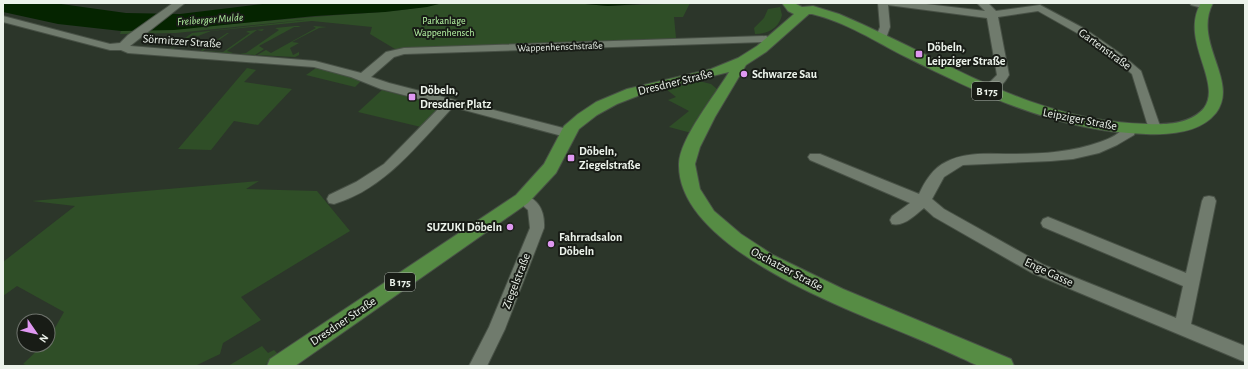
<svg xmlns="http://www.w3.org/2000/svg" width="1248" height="369" font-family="'Alegreya Sans',sans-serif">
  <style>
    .green { fill: #2f4e27 }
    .water { fill: #052400 }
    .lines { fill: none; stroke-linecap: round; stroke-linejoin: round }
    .minor-casing { stroke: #485146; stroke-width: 2 }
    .major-casing { stroke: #485146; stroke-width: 2 }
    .minor { fill: #707b6d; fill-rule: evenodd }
    .major { fill: #568c44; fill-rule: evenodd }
    .poi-dot { fill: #df98f1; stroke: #181c16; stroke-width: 1.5 }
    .labels { text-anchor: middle; stroke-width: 4; stroke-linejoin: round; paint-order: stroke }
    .far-park-label { font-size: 10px; fill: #b8f7a6; stroke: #181c16 }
    .far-street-label { font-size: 10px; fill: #ecf3eb; stroke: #181c16 }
    .far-water-label { font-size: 11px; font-style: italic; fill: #b0ef9f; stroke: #181c16 }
    .shield { fill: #181c16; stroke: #acb2ab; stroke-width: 1 }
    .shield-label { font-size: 11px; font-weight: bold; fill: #ecf3eb }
    .street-label { font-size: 12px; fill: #ecf3eb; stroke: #181c16 }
    .poi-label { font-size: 12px; font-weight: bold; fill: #ecf3eb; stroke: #181c16; text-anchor: start }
  </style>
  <rect width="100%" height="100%" fill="#2c362a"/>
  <g class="green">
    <path d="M443 3H574L608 6 690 3 683 17H674L676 38 629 42 395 49 370 34 372 27 312 21 211 31 198 36 193 35 172 48 178 50 167 51 192 33 313 19 176 33 120 34 121 31C185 29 249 22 313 17 356 13 401 13 443 3Z"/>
    <path d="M780 7 782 15C779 28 768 34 755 34L754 28 764 18 768 9Z"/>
    <polygon points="295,26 301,27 296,26 259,46 264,49 255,55 239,54 246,53 279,30 275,28"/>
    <polygon points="313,26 327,27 319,28 292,42 299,43 290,48 293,55 299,52 299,55 295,57 257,55 266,50 271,53 316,28"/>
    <polygon points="264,29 262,31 257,30 227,51 233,53 231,54 199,52 227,33 235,33 229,33 203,51 223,52 250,33 246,32 248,31"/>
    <polygon points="247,68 256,70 244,82 292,89 258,125 234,121 211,150 178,149"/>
    <polygon points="316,68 360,79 360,82 355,87 306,75"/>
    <polygon points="699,81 711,84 718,90 695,134 669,127 689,111 668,100 676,97 666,89"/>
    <polygon points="382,90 441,106 421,127 358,112"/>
    <polygon points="259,181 246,189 317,191 350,231 241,297 261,320 223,343 220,354 195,366 29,366 23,364 43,345 48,345 48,340 64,312 17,286 3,296 3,262 75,206 32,201"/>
    <polygon points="262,346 268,353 274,350 279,355 264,366 228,366"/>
  </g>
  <g class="water">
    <polygon points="3,3 54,3 126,13 180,14 271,3 443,3 427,7 385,12 315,16 174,30 121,31 58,24 3,12"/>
    <polygon points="574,3 657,3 608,6"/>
  </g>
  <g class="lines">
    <g class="minor-casing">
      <g id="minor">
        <path d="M173 3H185L130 46 315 61 361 73 386 52 404 48 766 36 772 39 766 42 404 54 394 57 371 77 389 83 571 130 572 133 571 136 566 137 453 107C418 144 385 189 334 204L329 203 327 199 329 195 356 182 384 164 442 105 381 89 351 77 314 67 128 53 121 50H110L3 22V16L110 44 120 43 128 35Z"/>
        <path d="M878 3H918L985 11 977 3H988L996 11 1040 5 1085 29 1121 54 1141 71 1159 123 1163 129 1162 132H1152L1147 123 1132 74 1113 58 1077 33 1038 11 998 17 1009 75C1005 83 996 92 987 95L981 91 997 75 987 18 888 5 890 27 885 41 881 42 875 39 880 27Z"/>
        <polygon points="1190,3 1207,3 1211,6 1206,9 1191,5"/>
        <path d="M1130 125 1135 126 1136 129 1134 135 1117 145 1099 153 1073 159 1051 161 963 165 944 177 932 199 944 209 1044 265 1176 318 1183 286 1043 227 1041 223 1043 219 1048 217 1053 219 1186 273 1202 201 1204 197 1209 196 1214 197 1216 201 1191 324 1245 346V362L1032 273 934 217 924 208C915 215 904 227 892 224L890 220 892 216 910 203 810 160 808 157 810 154H820L919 194C925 181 933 168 946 162 965 152 986 154 1006 154 1037 154 1070 153 1100 142 1109 139 1120 134 1125 126Z"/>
        <path d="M522 194C539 199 545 211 544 228L505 329 487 366H469L489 327 530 228 528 210 515 199 517 195Z"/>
      </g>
    </g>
    <g class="major-casing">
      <path id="major" d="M782 3H794L802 7 813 6 839 14C944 58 1028 121 1147 124 1166 125 1191 124 1204 108 1223 82 1179 40 1201 3H1213C1192 42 1240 81 1216 113 1200 133 1169 135 1146 134 1059 132 982 95 906 57 876 42 846 22 812 14H809L766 52 746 65 715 117 700 147 695 164 700 189 714 211 741 234 773 255 843 289 1011 359 1014 366C1003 366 991 368 980 366 974 365 967 360 961 358 944 350 928 343 911 336 847 309 677 248 679 164 679 139 716 94 729 72L648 92 617 104 597 115 579 129 556 173 528 203 295 366H267L270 359 516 195 544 164 564 126 578 114 596 102 627 89 711 69 738 58 757 46 794 14 788 11Z"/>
    </g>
    <use href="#minor" class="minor"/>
    <use href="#major" class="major"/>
  </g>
  <g class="poi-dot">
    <rect x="915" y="50" width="8" height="8" rx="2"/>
    <circle cx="744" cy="74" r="4"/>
    <rect x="408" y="93" width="8" height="8" rx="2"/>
    <rect x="567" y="154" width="8" height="8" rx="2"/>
    <circle cx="510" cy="227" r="4"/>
    <circle cx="551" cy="244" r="4"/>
  </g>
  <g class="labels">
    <g class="far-park-label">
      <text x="444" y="24">Parkanlage<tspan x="444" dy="12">Wappenhensch</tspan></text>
    </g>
    <g class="far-street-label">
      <text transform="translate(560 46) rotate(-2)" y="4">Wappenhenschstraße</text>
    </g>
    <g class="far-water-label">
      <text transform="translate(210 19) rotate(-4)" y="4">Freiberger Mulde</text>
    </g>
    <g class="shield">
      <rect x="972" y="82" width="30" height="18" rx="3"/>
      <rect x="385" y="273" width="30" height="18" rx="3"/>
    </g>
    <g class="shield-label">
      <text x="987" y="95">B 175</text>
      <text x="400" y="286">B 175</text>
    </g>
    <g class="street-label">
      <text transform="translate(182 41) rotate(4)" y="4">Sörmitzer Straße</text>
      <text transform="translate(1105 49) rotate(36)" y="4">Gartenstraße</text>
      <text transform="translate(675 82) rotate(-14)" y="4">Dresdner Straße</text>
      <text transform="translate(1080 119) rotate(11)" y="4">Leipziger Straße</text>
      <text transform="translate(787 269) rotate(28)" y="4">Oschatzer Straße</text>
      <text transform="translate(1049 272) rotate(25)" y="4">Enge Gasse</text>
      <text transform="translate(516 281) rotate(-69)" y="4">Ziegelstraße</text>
      <text transform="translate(343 321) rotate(-34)" y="4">Dresdner Straße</text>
    </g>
    <g class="poi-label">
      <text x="927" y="51">Döbeln,<tspan x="927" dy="14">Leipziger Straße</tspan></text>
      <text x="752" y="78">Schwarze Sau</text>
      <text x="420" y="94">Döbeln,<tspan x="420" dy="14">Dresdner Platz</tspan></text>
      <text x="579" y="155">Döbeln,<tspan x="579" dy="14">Ziegelstraße</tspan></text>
      <text x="502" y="231" text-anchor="end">SUZUKI Döbeln</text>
      <text x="559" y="241">Fahrradsalon<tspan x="559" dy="14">Döbeln</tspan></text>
    </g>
  </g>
  <rect width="1248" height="369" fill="none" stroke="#ecf3eb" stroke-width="8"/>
  <g transform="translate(36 333) rotate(124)"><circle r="19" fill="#181c16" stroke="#6d726b"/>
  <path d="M0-3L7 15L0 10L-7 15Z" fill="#df98f1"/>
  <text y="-6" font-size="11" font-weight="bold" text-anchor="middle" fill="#ecf3eb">N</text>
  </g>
</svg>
